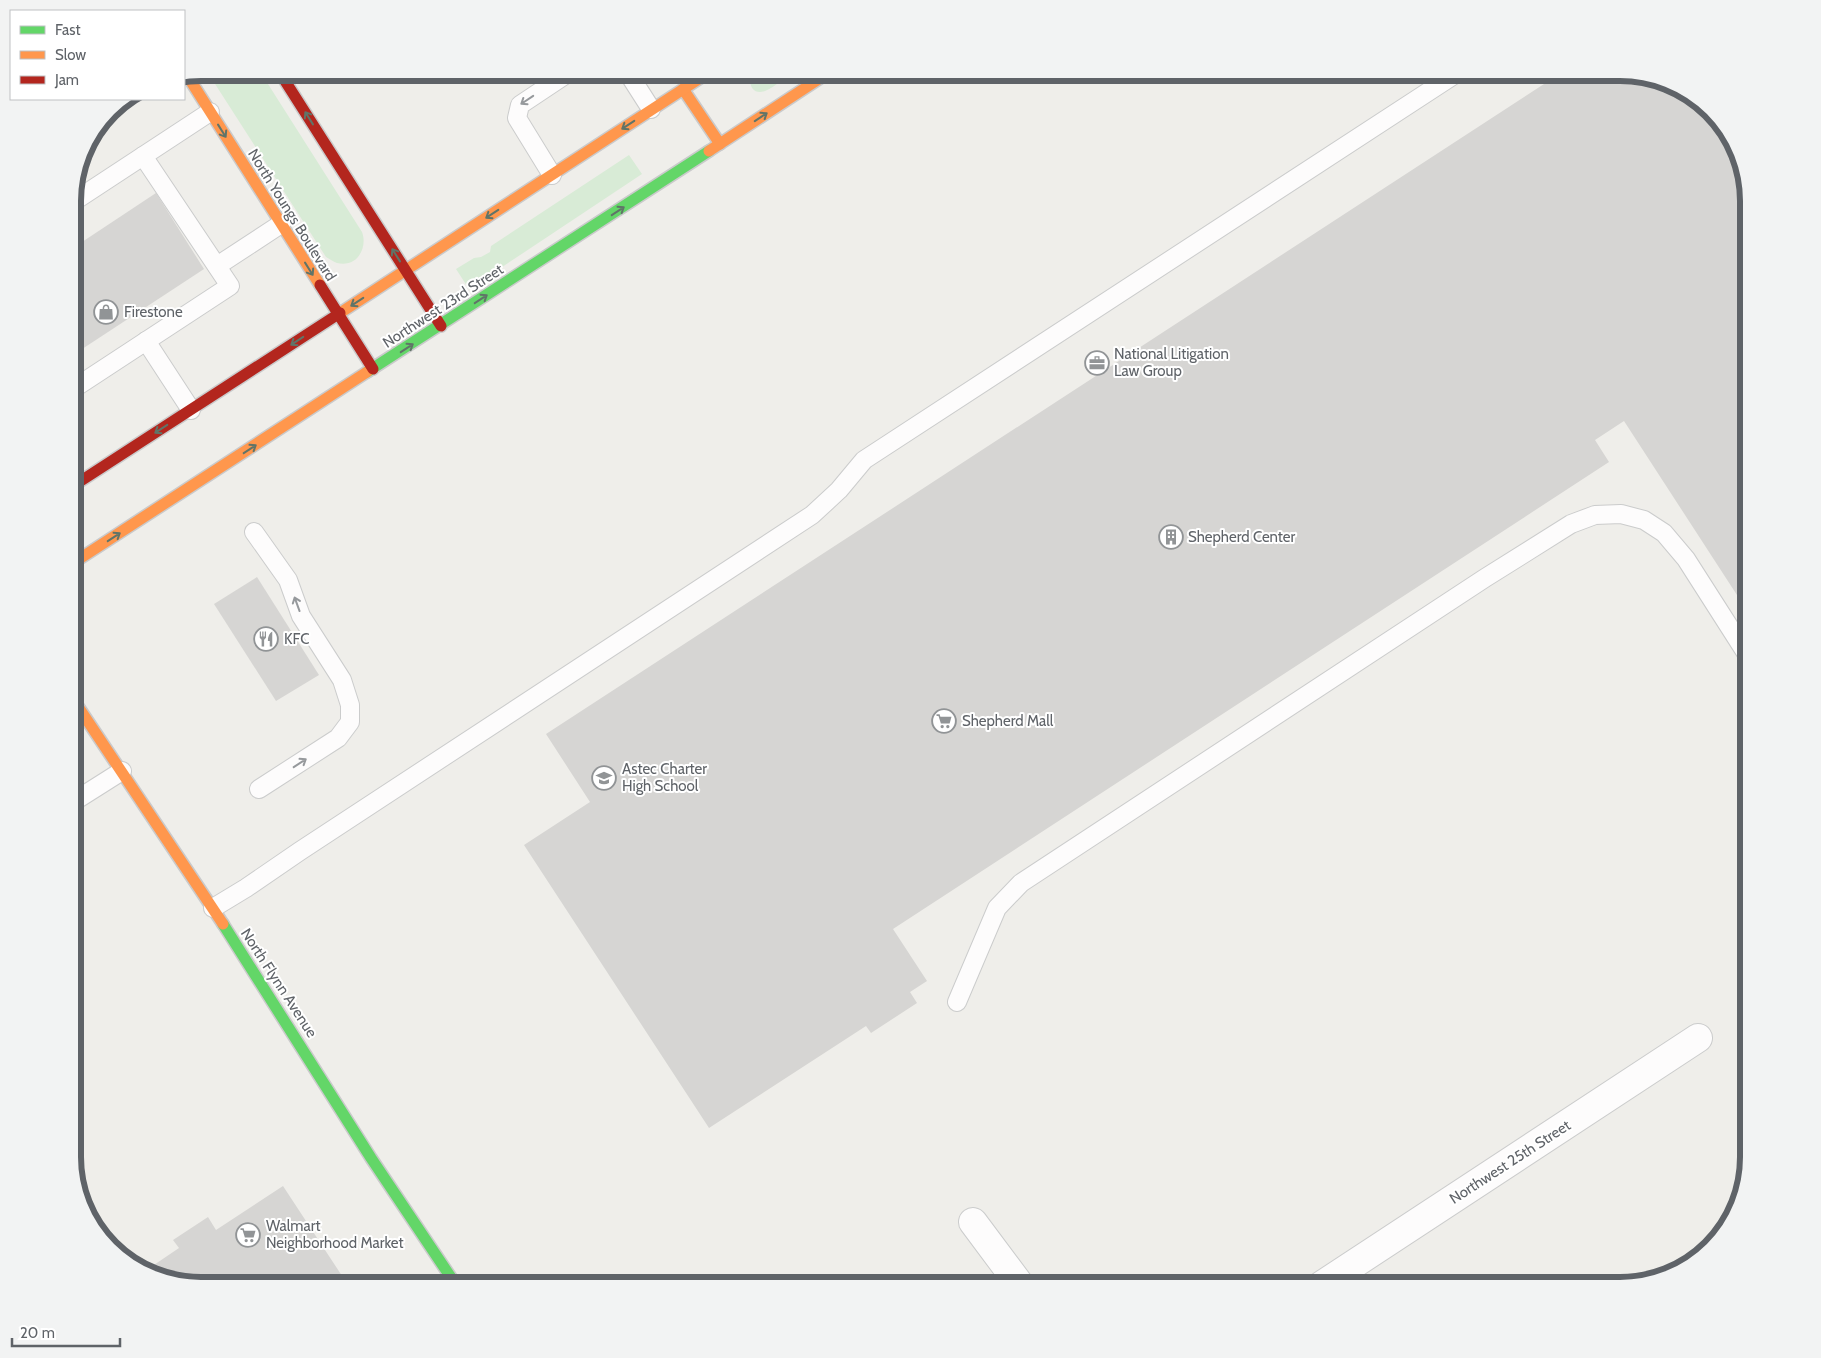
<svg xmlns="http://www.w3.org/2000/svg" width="1821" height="1358" font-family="Cabin,sans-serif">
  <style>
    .green { fill: #d8ebd6 }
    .building { fill: #d6d5d3 }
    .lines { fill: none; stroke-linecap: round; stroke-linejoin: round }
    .lane-casing { stroke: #cbcccc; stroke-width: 20 }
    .street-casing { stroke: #cbcccc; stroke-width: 30 }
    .fast-casing { stroke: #cacacb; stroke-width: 14 }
    .slow-casing { stroke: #cacacb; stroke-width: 14 }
    .jam-casing { stroke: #cacacb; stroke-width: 14 }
    .lane { stroke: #fdfcfc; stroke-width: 18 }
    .street { stroke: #fdfcfc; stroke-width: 28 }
    .fast { stroke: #63d668; stroke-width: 11 }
    .slow { stroke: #ff974d; stroke-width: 11 }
    .jam { stroke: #b3261e; stroke-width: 11 }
    .oneway { stroke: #96999c }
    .oneway2 { stroke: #607468 }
    .labels { text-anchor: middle; stroke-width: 4; stroke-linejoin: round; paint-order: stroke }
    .street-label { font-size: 15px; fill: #5f6368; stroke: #fff }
    .poi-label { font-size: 15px; fill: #5f6368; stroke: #fff; text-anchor: start }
    .rim { fill: none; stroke: #5f6368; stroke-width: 6 }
  </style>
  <rect width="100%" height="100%" fill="#efeeea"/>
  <g class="green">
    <path d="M208 73H261L362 232C368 248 357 268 337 263 334 262 330 259 326 257Z"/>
    <path d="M754 73H792C784 78 775 87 765 91 752 96 746 82 754 73Z"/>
    <polygon points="629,155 642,174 469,289 456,269 474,258 481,257 490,252 491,246"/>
  </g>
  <g class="building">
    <polygon points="1561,73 1620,73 1661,79 1698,99 1735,144 1748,201 1748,612 1624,421 1595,440 1609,462 893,929 927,981 910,992 917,1003 871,1033 866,1026 709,1128 524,845 590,802 546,734"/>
    <polygon points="156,193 204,269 73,355 73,248"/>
    <polygon points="257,577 319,675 276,701 214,604"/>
    <polygon points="283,1186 348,1285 201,1285 159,1279 145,1271 179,1248 173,1240 208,1217 216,1230"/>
  </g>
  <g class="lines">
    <g class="lane-casing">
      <g id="lane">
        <polyline points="628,73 651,109"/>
        <polyline points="552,175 517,118 520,105 568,73"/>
        <polyline points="73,202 210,112"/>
        <polyline points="217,266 281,224"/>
        <polyline points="146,341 191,410"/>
        <polyline points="73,389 230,286 143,156"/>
        <polyline points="254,532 288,580 301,616 342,680 350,705 350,722 338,738 259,789"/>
        <polyline points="73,802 122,771"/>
        <polyline points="213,908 246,888 300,851 812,515 839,490 864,460 1457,73"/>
        <polyline points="957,1002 997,908 1021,883 1485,578 1571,524 1595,515 1621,514 1644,520 1664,533 1686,559 1748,656"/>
      </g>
    </g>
    <g class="street-casing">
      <g id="street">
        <polyline points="973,1222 1020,1285"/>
        <polyline points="1322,1285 1698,1038"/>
      </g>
    </g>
    <g class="fast-casing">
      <g id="fast">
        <polyline points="367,372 709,151"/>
        <polyline points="223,924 371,1158 456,1285"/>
      </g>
    </g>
    <g class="slow-casing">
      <g id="slow">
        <polyline points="187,75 320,285"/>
        <polyline points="683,89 720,144"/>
        <polyline points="709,151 828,73"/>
        <polyline points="340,313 708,73"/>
        <polyline points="73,563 367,372"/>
        <polyline points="73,699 223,924"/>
      </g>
    </g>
    <g class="jam-casing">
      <g id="jam">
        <polyline points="280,73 441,326"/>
        <polyline points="320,285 373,369"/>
        <polyline points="73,486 340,313"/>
      </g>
    </g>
    <use href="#lane" class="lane"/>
    <use href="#street" class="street"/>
    <use href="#fast" class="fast"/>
    <use href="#slow" class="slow"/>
    <use href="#jam" class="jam"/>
  </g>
  <defs><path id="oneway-shaft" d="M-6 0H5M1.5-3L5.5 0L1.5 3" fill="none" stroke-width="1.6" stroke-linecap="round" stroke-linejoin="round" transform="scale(1.25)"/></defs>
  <g class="oneway">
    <use href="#oneway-shaft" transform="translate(527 100) rotate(146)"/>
    <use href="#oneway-shaft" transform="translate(297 604) rotate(-110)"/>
    <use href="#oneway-shaft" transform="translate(300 763) rotate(-33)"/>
  </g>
  <g class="oneway2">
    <use href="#oneway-shaft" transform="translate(761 117) rotate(-34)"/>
    <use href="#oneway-shaft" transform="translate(309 118) rotate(-122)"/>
    <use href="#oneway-shaft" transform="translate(628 125) rotate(147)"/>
    <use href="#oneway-shaft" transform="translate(222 131) rotate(58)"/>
    <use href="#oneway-shaft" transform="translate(618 211) rotate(-33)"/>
    <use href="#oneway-shaft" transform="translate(492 214) rotate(147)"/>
    <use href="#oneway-shaft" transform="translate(396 255) rotate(-122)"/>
    <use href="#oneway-shaft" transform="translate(309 269) rotate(58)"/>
    <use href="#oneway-shaft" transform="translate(481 299) rotate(-33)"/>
    <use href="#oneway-shaft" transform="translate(357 302) rotate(147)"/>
    <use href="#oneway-shaft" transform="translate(297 341) rotate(147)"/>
    <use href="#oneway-shaft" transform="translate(407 348) rotate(-33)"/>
    <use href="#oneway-shaft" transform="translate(161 429) rotate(147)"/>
    <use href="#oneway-shaft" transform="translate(250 449) rotate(-33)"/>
    <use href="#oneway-shaft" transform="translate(114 537) rotate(-33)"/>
  </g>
  <defs>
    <g id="shop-ring" transform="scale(1.25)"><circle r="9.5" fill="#fff" stroke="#919496" stroke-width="1.5"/><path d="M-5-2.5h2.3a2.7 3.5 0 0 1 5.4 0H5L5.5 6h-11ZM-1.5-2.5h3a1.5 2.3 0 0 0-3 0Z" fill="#919496"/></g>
    <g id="office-ring" transform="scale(1.25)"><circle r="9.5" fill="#fff" stroke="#919496" stroke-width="1.5"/><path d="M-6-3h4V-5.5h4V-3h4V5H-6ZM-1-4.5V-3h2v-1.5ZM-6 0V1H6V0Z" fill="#919496"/></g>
    <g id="building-ring" transform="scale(1.25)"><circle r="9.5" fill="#fff" stroke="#919496" stroke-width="1.5"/><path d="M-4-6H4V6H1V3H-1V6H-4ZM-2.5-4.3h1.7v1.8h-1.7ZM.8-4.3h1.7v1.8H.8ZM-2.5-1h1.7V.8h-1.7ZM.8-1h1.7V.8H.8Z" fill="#919496"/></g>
    <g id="restaurant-ring" transform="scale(1.25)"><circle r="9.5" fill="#fff" stroke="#919496" stroke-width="1.5"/><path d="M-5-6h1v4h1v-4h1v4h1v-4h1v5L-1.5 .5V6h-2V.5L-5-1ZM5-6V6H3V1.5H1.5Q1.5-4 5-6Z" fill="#919496"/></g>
    <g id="supermarket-ring" transform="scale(1.25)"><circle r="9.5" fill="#fff" stroke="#919496" stroke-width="1.5"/><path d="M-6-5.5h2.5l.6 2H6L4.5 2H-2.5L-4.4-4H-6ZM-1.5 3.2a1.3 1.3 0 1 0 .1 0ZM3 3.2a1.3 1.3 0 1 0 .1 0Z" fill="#919496"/></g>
    <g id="school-ring" transform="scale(1.25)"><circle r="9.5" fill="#fff" stroke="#919496" stroke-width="1.5"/><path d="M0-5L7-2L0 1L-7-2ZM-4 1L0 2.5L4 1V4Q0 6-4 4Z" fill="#919496"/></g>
  </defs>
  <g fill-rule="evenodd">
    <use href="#shop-ring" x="106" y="312"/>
    <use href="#office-ring" x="1097" y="363"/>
    <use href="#building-ring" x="1171" y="537"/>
    <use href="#restaurant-ring" x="266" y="639"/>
    <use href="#supermarket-ring" x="944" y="721"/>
    <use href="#school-ring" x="604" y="778"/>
    <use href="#supermarket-ring" x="248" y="1235"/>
  </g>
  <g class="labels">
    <g class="street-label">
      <text transform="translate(292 215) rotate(58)" y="5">North Youngs Boulevard</text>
      <text transform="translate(443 306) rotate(-33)" y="5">Northwest 23rd Street</text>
      <text transform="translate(279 983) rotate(57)" y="5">North Flynn Avenue</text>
      <text transform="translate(1510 1162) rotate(-33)" y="5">Northwest 25th Street</text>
    </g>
    <g class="poi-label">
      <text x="124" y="317">Firestone</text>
      <text x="1114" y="359">National Litigation<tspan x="1114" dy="17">Law Group</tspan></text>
      <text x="1188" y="542">Shepherd Center</text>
      <text x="284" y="644">KFC</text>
      <text x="962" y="726">Shepherd Mall</text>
      <text x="622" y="774">Astec Charter<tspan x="622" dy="17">High School</tspan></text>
      <text x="266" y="1231">Walmart<tspan x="266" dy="17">Neighborhood Market</tspan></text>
    </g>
  </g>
  <path d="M0 0H1821V1358H0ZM201 81H1620A120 120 0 0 1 1740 201V1157A120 120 0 0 1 1620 1277H201A120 120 0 0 1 81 1157V201A120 120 0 0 1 201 81Z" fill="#f2f3f3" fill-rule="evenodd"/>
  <path class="rim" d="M201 81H1620A120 120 0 0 1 1740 201V1157A120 120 0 0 1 1620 1277H201A120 120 0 0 1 81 1157V201A120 120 0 0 1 201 81Z"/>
  <rect x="10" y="10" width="175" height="90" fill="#ffffff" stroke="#bfc1c3"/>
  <rect x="20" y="26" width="25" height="8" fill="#63d668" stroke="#bfc1c3"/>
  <text x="55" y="35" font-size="15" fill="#5f6368">Fast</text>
  <rect x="20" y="51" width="25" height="8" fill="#ff974d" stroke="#bfc1c3"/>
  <text x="55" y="60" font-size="15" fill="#5f6368">Slow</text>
  <rect x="20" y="76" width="25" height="8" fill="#b3261e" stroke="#bfc1c3"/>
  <text x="55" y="85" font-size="15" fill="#5f6368">Jam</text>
  <path d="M12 1338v8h108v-8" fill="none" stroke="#5f6368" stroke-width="2.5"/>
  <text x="20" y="1338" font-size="15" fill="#5f6368" stroke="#ffffff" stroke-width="4" paint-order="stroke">20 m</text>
</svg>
